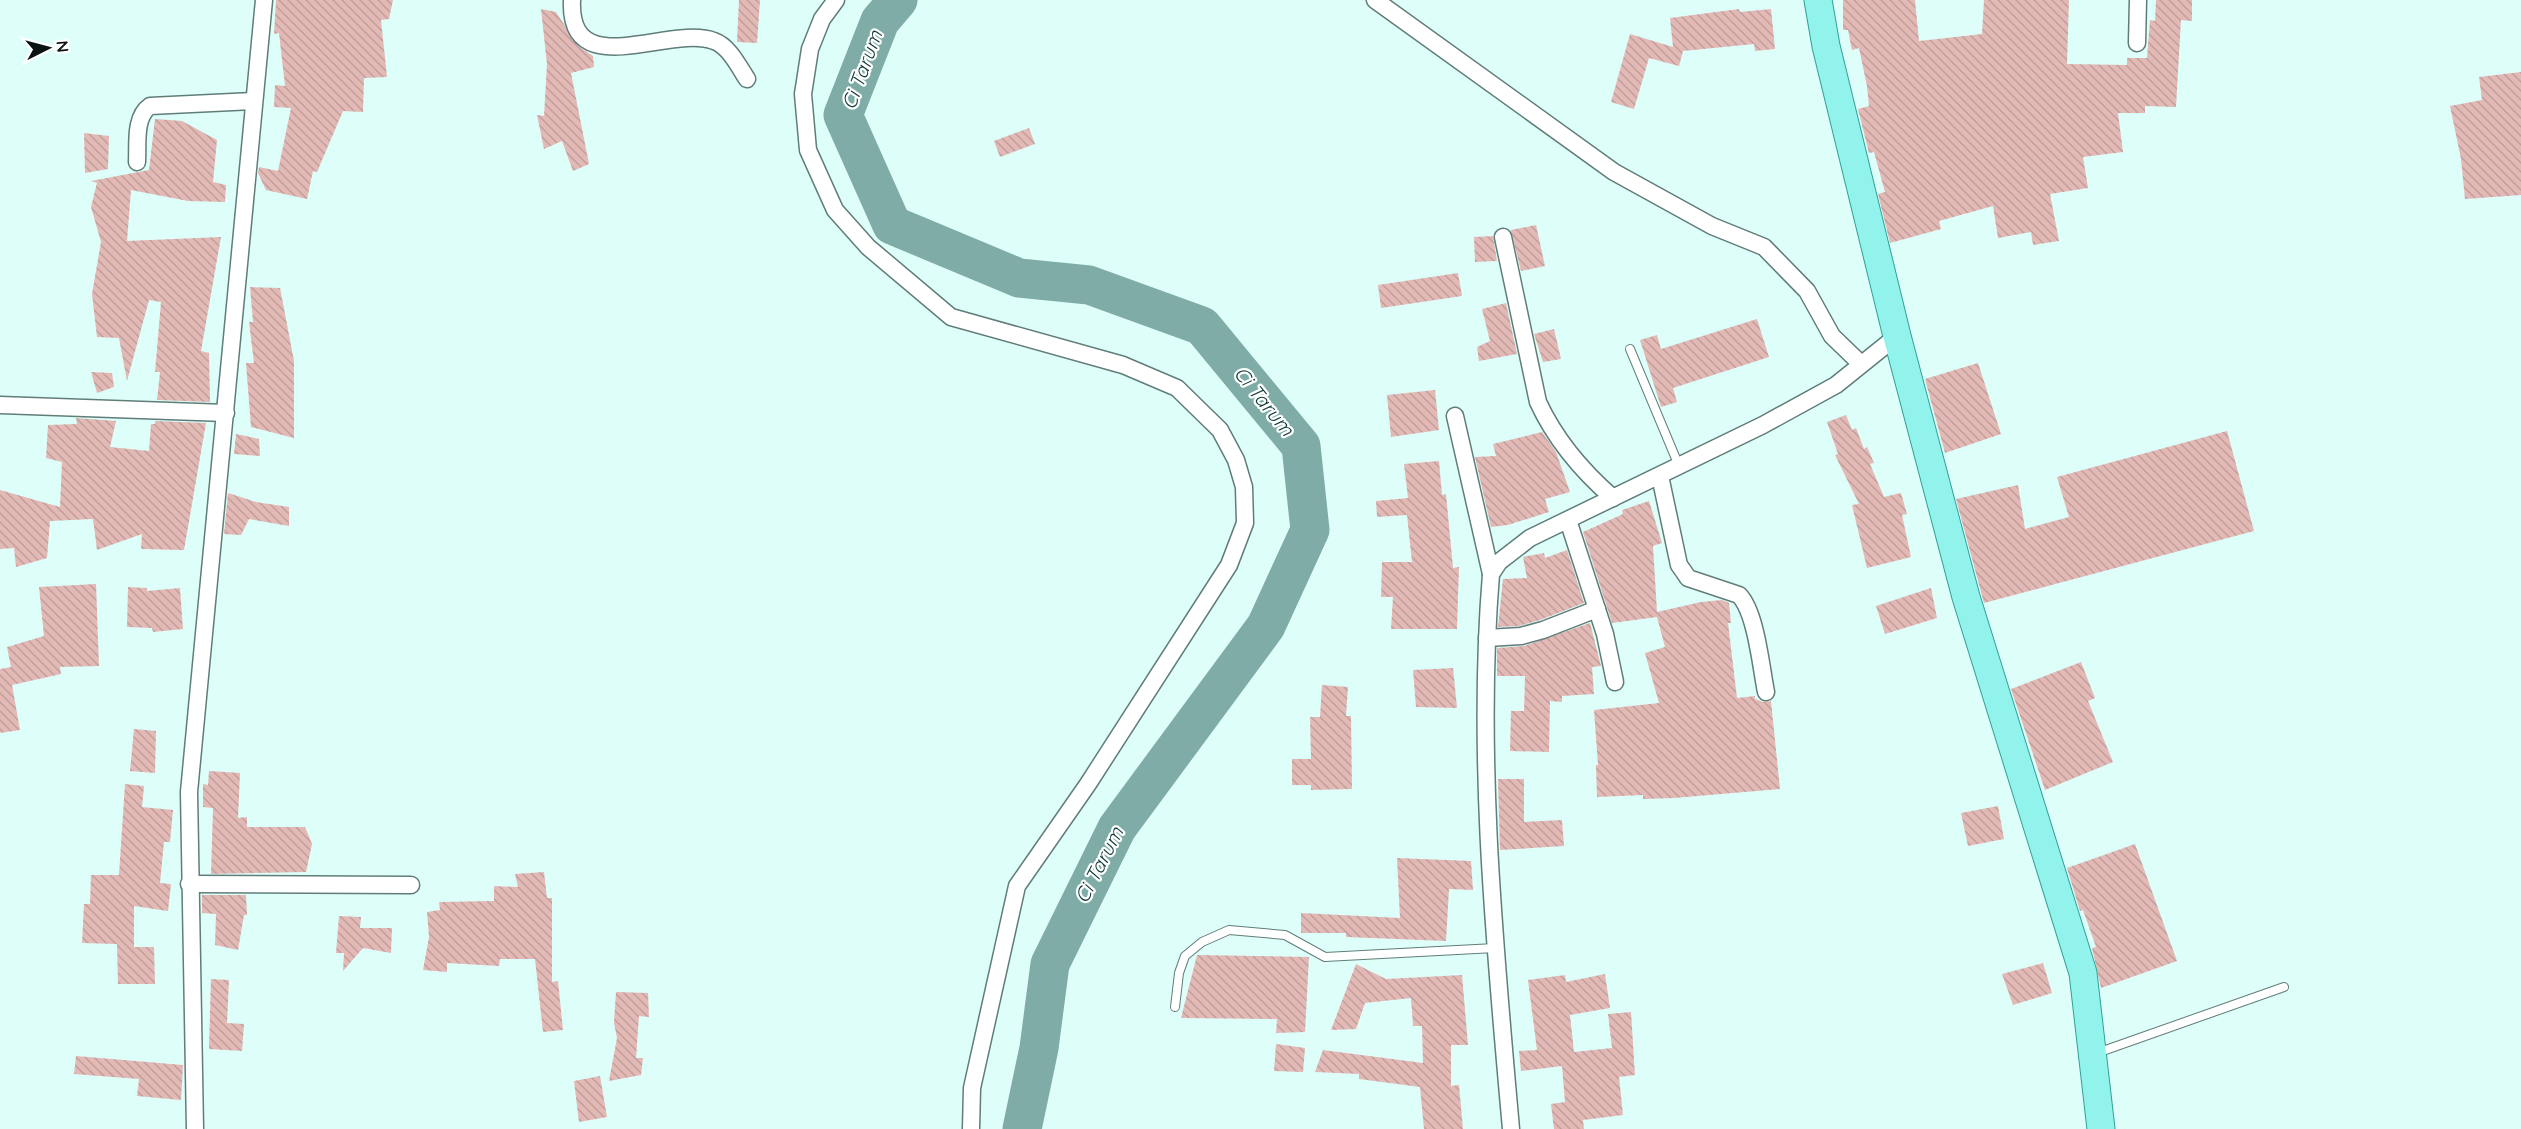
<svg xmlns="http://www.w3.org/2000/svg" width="2521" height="1129" font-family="Quicksand,sans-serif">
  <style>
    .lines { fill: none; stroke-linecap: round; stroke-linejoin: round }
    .river { stroke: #7faca7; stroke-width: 39 }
    .building { fill: url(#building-back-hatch) }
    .service-casing { stroke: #607d79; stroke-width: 10 }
    .minor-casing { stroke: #607d79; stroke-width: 19 }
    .primary-casing { stroke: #32a097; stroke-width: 29 }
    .service { stroke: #fff; stroke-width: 8 }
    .minor { stroke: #fff; stroke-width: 16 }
    .primary { stroke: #91f3eb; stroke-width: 27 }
    .labels { text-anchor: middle; stroke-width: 4.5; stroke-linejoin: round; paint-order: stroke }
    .water-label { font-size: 20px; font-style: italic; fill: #103b37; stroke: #fff }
  </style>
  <defs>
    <pattern id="building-back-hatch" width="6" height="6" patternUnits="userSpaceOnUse" patternTransform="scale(1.5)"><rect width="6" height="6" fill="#e3b9b6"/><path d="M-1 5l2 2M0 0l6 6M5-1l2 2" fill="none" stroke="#c19e9c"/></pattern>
  </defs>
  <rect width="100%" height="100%" fill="#defefa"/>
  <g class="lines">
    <polyline class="river" points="898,0 880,21 843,115 892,225 1019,278 1089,285 1202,326 1301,446 1310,530 1266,626 1117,828 1050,964 1039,1048 1022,1129"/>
  </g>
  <g class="building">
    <polygon points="276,0 393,0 389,19 381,20 387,77 364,78 363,112 343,111 317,172 313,171 307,199 266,190 258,173 259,167 278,171 291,108 274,107 275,85 285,86 279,33 274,34"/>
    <polygon points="739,0 760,0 757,43 737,42"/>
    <polygon points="1843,0 1915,0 1919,41 1982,34 1984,0 2069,0 2067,64 2127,65 2127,58 2147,58 2150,20 2155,21 2156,0 2192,0 2192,21 2181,20 2176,107 2145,106 2145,113 2118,113 2123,152 2083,157 2088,188 2050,194 2059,241 2033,245 2031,232 1998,238 1993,206 1939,221 1941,229 1890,243 1878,194 1885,192 1874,152 1869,153 1858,109 1869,106 1867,86 1859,48 1852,50 1848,30 1843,30"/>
    <polygon points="541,9 556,12 578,46 593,56 594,67 571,73 589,164 573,171 562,141 544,149 537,115 544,116 547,64"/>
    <polygon points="1739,9 1740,12 1771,9 1775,49 1755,51 1754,44 1683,51 1679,66 1649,58 1634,109 1611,102 1630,34 1673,47 1670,18"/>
    <polygon points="2521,72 2521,195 2465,199 2461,159 2450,106 2482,100 2479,77"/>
    <polygon points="155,119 182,121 217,140 213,182 226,185 225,202 188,201 131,190 127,241 221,237 201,351 209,353 210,402 157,400 160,372 155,372 161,302 149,300 127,381 119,338 97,337 92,294 101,242 91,207 97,183 91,181 149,170"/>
    <polygon points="1029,128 1035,144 1000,157 994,141"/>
    <polygon points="84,133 109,136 108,169 85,173"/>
    <polygon points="1536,225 1545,266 1521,271 1511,230"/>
    <polygon points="1493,236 1497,261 1475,262 1474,237"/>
    <polygon points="1458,273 1462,296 1381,308 1378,285"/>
    <polygon points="250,287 280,288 294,361 294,438 251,427 246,363 254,363 249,322 253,322"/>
    <polygon points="1506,303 1517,354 1479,361 1477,347 1490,341 1482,309"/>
    <polygon points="1757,319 1769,357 1673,388 1677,402 1661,407 1640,340 1657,335 1661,349"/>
    <polygon points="1554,329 1561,359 1543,362 1534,334"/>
    <polygon points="1978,363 2001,434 1945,453 1925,379"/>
    <polygon points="91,372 112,373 114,387 97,393"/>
    <polygon points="1435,390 1439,430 1391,437 1387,395"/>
    <polygon points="1846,415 1852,430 1856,428 1864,449 1867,447 1874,463 1870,464 1884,497 1901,493 1907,514 1902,515 1911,557 1867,568 1852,505 1859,504 1835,455 1838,454 1827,422"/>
    <polygon points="76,418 116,421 110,447 149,451 151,424 155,424 155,421 206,423 184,550 141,549 142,534 97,550 93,519 50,521 47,558 16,567 14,548 0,549 0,490 60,507 62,462 46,458 48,425 77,424"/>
    <polygon points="2227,431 2254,531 1984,603 1956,499 2018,485 2025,529 2069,517 2057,477"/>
    <polygon points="1542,432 1556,452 1570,492 1545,499 1549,512 1508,525 1491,527 1475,457 1496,456 1493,444"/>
    <polygon points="236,434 259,439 260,456 234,454"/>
    <polygon points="1439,461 1442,495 1446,494 1453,568 1459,567 1457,629 1391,629 1393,597 1381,597 1382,562 1412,562 1407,515 1377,517 1376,501 1408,498 1404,464"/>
    <polygon points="228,493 256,502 289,507 289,526 249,519 241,535 224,534"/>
    <polygon points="1649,501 1662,543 1653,546 1657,612 1701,602 1722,600 1729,603 1731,623 1728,623 1737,698 1755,696 1755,699 1763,702 1771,701 1780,789 1674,798 1643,799 1643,795 1597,797 1596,765 1598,765 1594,710 1659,703 1645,653 1665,647 1657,617 1612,623 1583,532 1623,514 1622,510"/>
    <polygon points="1567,550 1584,603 1540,620 1519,626 1498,627 1503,579 1527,578 1523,557 1544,553 1545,558"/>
    <polygon points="96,584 99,666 60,667 61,674 12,685 20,730 0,733 0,669 11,667 7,647 44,636 39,587"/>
    <polygon points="128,587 147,588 147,591 180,588 183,629 153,632 152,628 127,627"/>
    <polygon points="1931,588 1937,618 1885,634 1876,606"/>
    <polygon points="1590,623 1601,666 1592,667 1594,694 1562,696 1562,702 1550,701 1549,752 1510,751 1511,711 1524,711 1525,676 1497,676 1497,648 1524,646"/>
    <polygon points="2081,662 2095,698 2088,701 2113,762 2045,790 2011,689"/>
    <polygon points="1453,668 1457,708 1416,707 1413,670"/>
    <polygon points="1322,685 1348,687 1346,716 1351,716 1352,789 1311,790 1311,785 1292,785 1292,759 1311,759 1310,717 1320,717"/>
    <polygon points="134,729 156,731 155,773 130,771"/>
    <polygon points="209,771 240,773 238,818 247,817 247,827 305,827 312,844 306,872 211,874 213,808 203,807 203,784 208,785"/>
    <polygon points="1498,779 1524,779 1524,822 1562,820 1564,846 1500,850"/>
    <polygon points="125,784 144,786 142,807 173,810 170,842 164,842 160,883 171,884 168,911 134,906 134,947 154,947 155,984 118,984 117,944 82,943 84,904 90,904 91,875 119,875"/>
    <polygon points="1998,806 2004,839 1968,846 1961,813"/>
    <polygon points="2135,844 2177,961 2101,988 2092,948 2096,947 2083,910 2080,911 2067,868"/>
    <polygon points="1397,858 1471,861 1473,890 1449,889 1446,941 1346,937 1346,933 1301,933 1301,913 1400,918"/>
    <polygon points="544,872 547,898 552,898 552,982 558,981 563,1030 543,1032 535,959 500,959 499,966 447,963 447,972 423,970 429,937 427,912 440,910 439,902 494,901 494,886 518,887 515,874"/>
    <polygon points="202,895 246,895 247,915 244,915 238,950 215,945 216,914 202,913"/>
    <polygon points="339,916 361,917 360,928 392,928 391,953 363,948 343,971 344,953 336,953"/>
    <polygon points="1197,955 1309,957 1305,1032 1276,1033 1277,1019 1181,1018"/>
    <polygon points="2043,963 2052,993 2013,1005 2002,974"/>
    <polygon points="1356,964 1386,979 1462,975 1468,1045 1451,1045 1451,1086 1459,1085 1463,1129 1424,1129 1420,1087 1359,1079 1359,1074 1315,1072 1323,1050 1423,1063 1422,1026 1413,1026 1411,998 1365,1003 1356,1029 1331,1030"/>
    <polygon points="1605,974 1610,1008 1570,1015 1574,1052 1612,1048 1608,1014 1631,1012 1635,1075 1619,1077 1623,1115 1583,1120 1584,1129 1554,1129 1551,1104 1565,1102 1562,1066 1521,1071 1519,1051 1537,1050 1528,980 1565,975 1566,982"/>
    <polygon points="211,979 229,980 227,1023 244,1024 242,1051 209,1049"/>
    <polygon points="616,992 648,993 649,1017 639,1016 636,1058 643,1058 641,1075 609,1081 617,1038 614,1023"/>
    <polygon points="1276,1044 1305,1048 1303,1072 1274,1071"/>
    <polygon points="76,1056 183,1065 181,1100 137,1096 139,1079 74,1074"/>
    <polygon points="600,1076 607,1117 579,1122 574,1081"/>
  </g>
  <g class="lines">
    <g class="service-casing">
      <g id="service">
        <polyline points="1630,349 1679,466"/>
        <polyline points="1175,1007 1179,973 1185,956 1202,942 1229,930 1285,935 1325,957 1495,948"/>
        <polyline points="2097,1053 2284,987"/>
      </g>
    </g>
    <g class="minor-casing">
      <g id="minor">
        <path d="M572 0C568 85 670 24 714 41 729 46 739 67 747 79"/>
        <polyline points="836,0 822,19 810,49 803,94 808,150 835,210 868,247 951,317 1123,365 1177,388 1220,430 1236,460 1244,487 1245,523 1229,565 1088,784 1017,886 972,1088 971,1129"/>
        <polyline points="1375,0 1614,172 1712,226 1764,247 1807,291 1832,336 1861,364"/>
        <polyline points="2137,43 2138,0"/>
        <path d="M137 162C138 144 134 117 150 106L253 101"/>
        <path d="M1503 237 1538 402C1555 439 1582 471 1613 498"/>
        <polyline points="0,405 226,413"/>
        <polyline points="1455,416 1491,574"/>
        <path d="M1660 476 1679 565 1684 572 1688 578 1739 595C1756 612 1761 667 1766 692"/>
        <polyline points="1568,520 1605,634 1615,682"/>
        <polyline points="1487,638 1521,636 1543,630 1597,609"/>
        <polyline points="189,884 411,885"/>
        <polyline points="195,1129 189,792 264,0"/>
        <path d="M1511 1129C1495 948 1476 755 1491 574L1499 562 1530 538 1763 425 1836 385 1897 336"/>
      </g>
    </g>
    <g class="primary-casing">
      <polyline id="primary" points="1818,0 1826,46 1897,336 1966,597 2083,973 2101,1129"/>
    </g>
    <use href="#service" class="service"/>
    <use href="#minor" class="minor"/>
    <use href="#primary" class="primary"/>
  </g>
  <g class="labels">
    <g class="water-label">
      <text transform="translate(862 70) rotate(-70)" y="7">Ci Tarum</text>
      <text transform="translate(1264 401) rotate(51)" y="7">Ci Tarum</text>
      <text transform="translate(1099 865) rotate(-63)" y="7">Ci Tarum</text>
    </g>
  </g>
  <g transform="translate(48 48) rotate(84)" stroke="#ffffff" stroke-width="4.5" paint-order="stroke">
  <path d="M0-4.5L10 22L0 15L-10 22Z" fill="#091413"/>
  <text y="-9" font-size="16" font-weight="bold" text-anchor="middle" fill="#091413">N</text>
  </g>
</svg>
